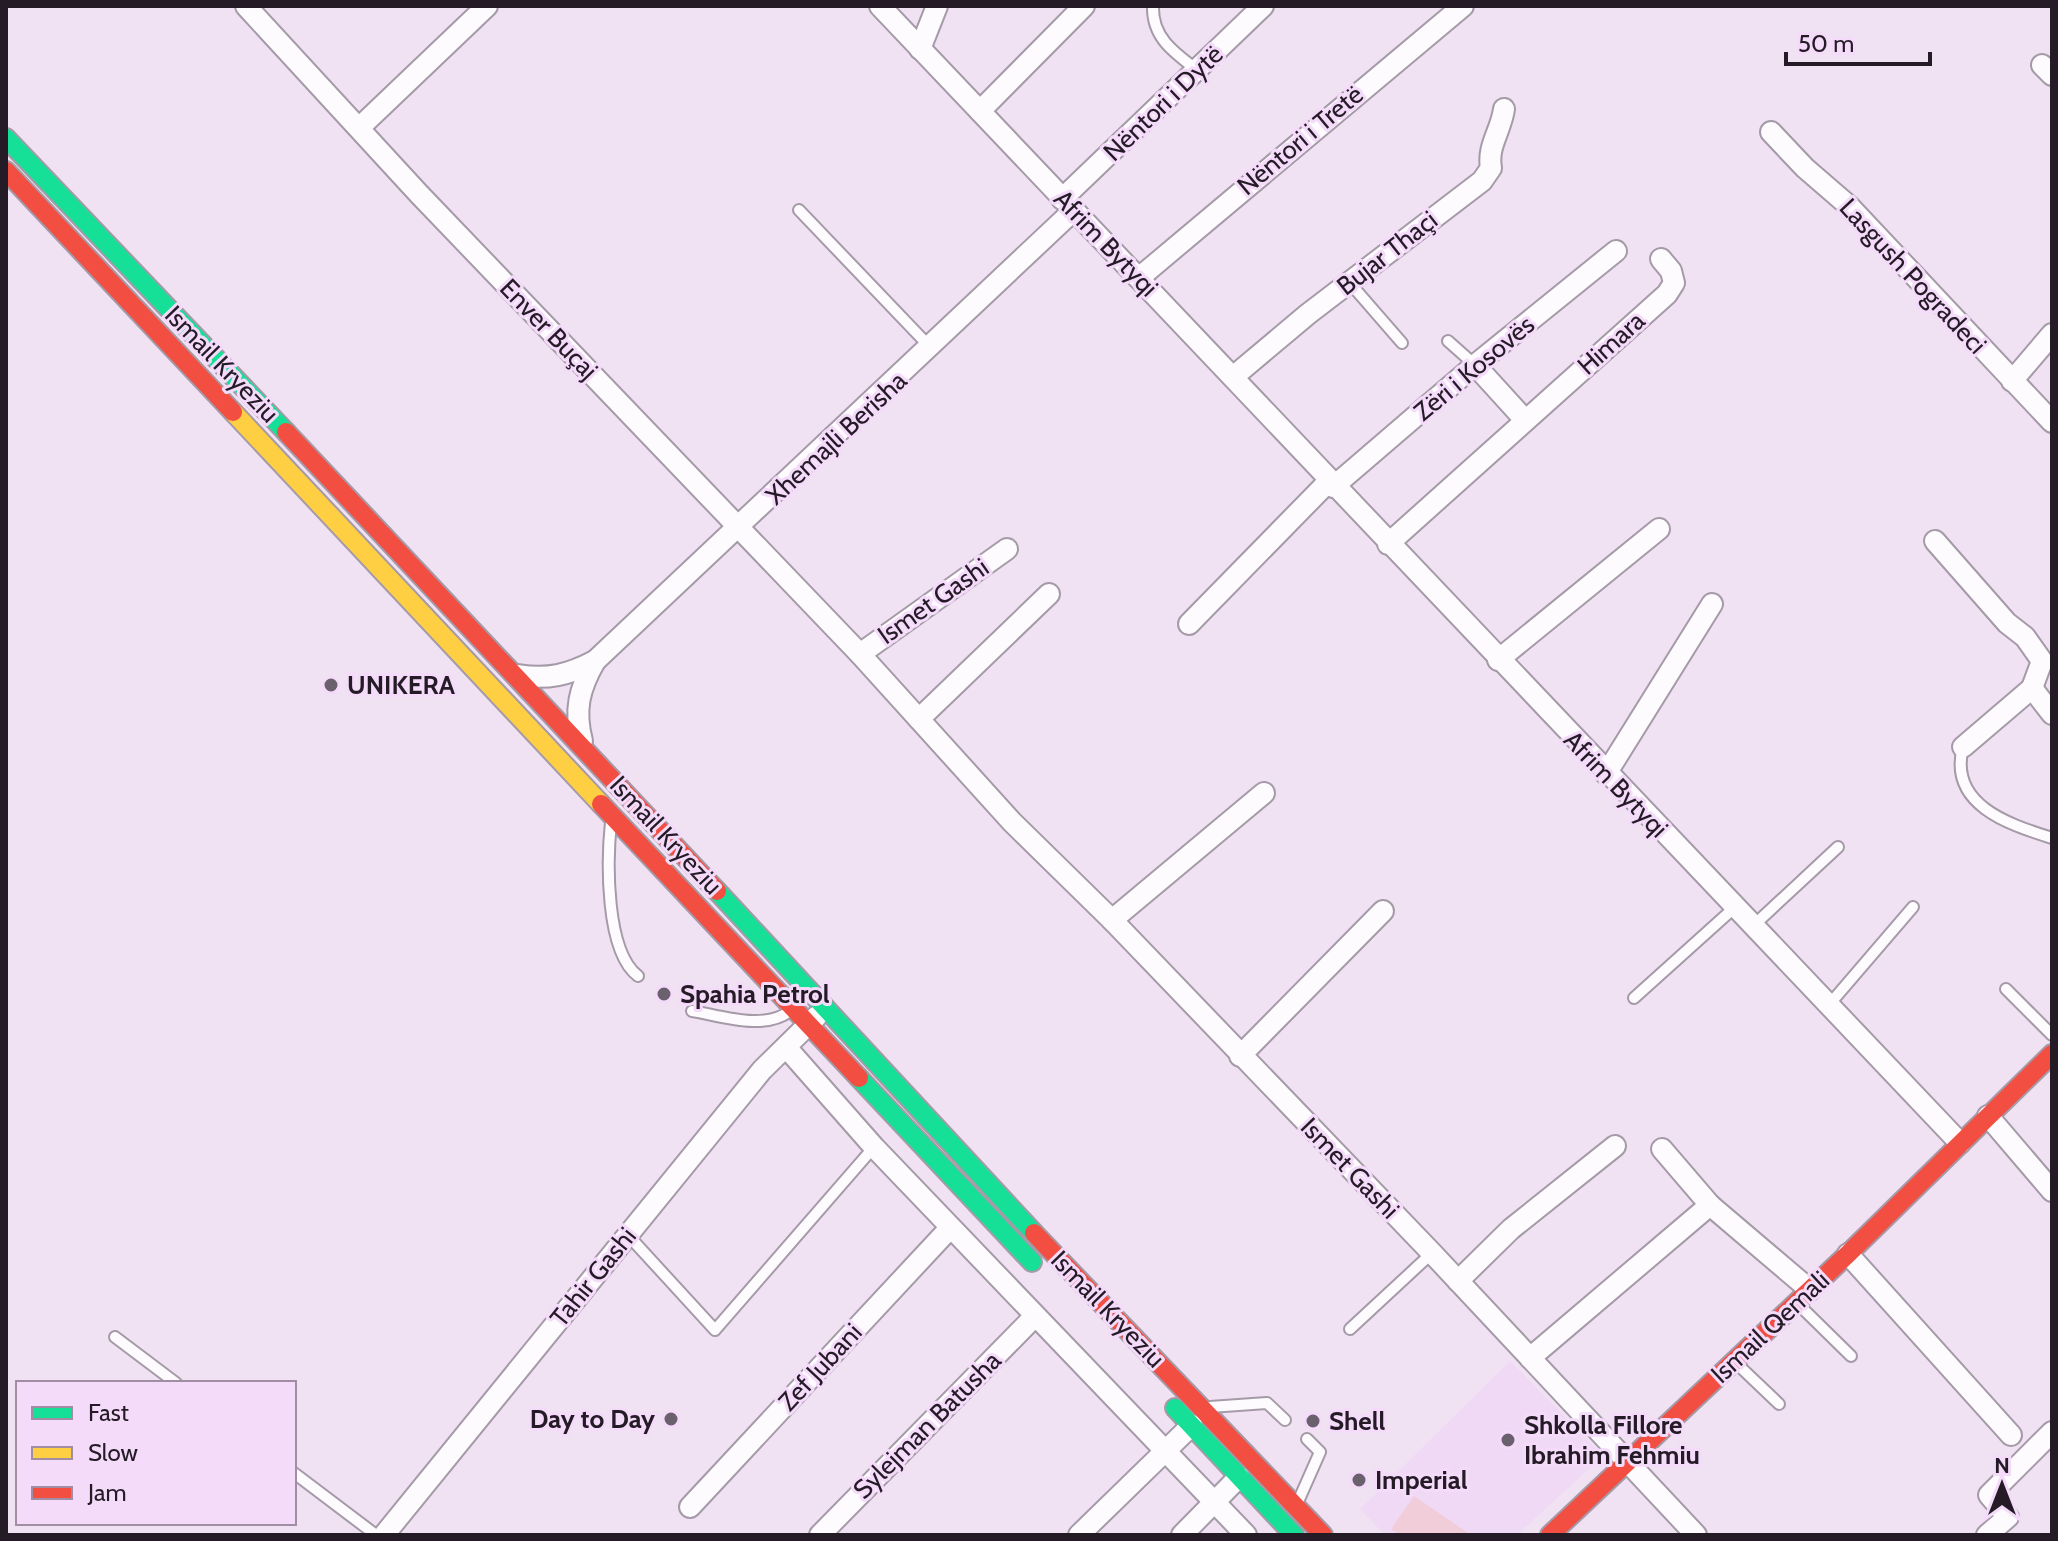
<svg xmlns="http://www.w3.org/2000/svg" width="2058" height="1541" font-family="Cabin,sans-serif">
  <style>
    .built { fill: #f0d9f5 }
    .pitch { fill: #f1cdd9 }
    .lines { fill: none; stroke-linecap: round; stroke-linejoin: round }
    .lane-casing { stroke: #a59aa7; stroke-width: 14 }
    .street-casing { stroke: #a59aa7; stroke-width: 24 }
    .fast-casing { stroke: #a59aa7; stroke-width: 22 }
    .slow-casing { stroke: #a59aa7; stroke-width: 22 }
    .jam-casing { stroke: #a59aa7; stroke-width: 22 }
    .lane { stroke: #fdfbfd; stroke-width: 10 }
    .street { stroke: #fdfbfd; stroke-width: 20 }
    .fast { stroke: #16e098; stroke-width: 18 }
    .slow { stroke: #ffcf43; stroke-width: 18 }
    .jam { stroke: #f24e42; stroke-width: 18 }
    .poi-dot { fill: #6b616e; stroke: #f5dbfa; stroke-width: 3 }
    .labels { text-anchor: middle; stroke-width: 6; stroke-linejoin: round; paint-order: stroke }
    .street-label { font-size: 26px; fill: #241b26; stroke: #f5dbfa }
    .poi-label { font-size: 26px; font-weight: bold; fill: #241b26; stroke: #f5dbfa; text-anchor: start }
  </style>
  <rect width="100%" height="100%" fill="#f0e2f3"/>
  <polygon class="built" points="1510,1361 1603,1456 1517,1535 1385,1535 1360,1509"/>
  <polygon class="pitch" points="1414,1496 1471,1535 1400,1535 1391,1529"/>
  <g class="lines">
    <g class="lane-casing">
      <g id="lane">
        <path d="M1153 6C1152 37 1173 52 1197 70"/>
        <polyline points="799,210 930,347"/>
        <polyline points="1349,282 1402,343"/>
        <polyline points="1448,341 1475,365"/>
        <path d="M1963 747C1948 804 2007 824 2052 838"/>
        <path d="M611 822C607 860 605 951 638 976"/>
        <polyline points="1753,926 1838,847"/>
        <polyline points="2006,989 2052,1035"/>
        <polyline points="1634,998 1734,908"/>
        <polyline points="1828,1006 1913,907"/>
        <path d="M692 1011C722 1016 764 1031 790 1011"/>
        <polyline points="627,1234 715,1330 874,1147"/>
        <polyline points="1798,1304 1851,1356"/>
        <polyline points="1350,1329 1432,1253"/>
        <polyline points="115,1337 176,1383"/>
        <polyline points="1736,1363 1779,1404"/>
        <polyline points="1210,1407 1267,1403 1285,1420"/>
        <polyline points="294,1473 376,1535"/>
        <polyline points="1297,1504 1320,1452 1307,1439"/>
      </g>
    </g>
    <g class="street-casing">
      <g id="street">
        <polyline points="246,6 419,194 860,654 1012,822 1112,920 1432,1253 1696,1535"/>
        <polyline points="880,6 1960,1143"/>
        <polyline points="920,49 937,6"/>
        <polyline points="2042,65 2052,75"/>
        <polyline points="980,111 1084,6"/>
        <polyline points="359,128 487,6"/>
        <polyline points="1771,132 1805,168 1849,206 2052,422"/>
        <polyline points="1062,199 1263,6"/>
        <polyline points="1140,277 1463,6"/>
        <polyline points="1475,365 1525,420"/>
        <path d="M1233 377 1308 314 1482 181 1491 168C1487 146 1501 131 1504 109"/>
        <polyline points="2012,381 2052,334"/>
        <polyline points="1333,487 1475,365 1616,251"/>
        <polyline points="1935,541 2007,623 2025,637 2042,661 2032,688"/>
        <polyline points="1388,544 1667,294 1674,283 1671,271 1661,259"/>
        <polyline points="1189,624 1329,481"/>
        <polyline points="860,654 1007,549"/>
        <polyline points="1498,660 1659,529"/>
        <path d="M518 675C548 680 568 675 595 661L1074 210"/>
        <polyline points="2032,688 2052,714"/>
        <polyline points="919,719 1049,594"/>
        <path d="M582 741C574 710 579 689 595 661"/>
        <polyline points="1963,747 2032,688"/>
        <polyline points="1606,774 1712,604"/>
        <polyline points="1112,920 1264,793"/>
        <polyline points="786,1047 874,1147 1246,1535"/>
        <polyline points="1240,1056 1383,911"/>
        <polyline points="1988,1116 2052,1191"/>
        <polyline points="1662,1149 1710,1205 1810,1290"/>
        <polyline points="1848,1254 2011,1435"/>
        <polyline points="1458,1281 1511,1229 1615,1146"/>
        <polyline points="1530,1358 1710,1205"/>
        <polyline points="690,1507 950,1228"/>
        <polyline points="384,1535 762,1070 817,1016"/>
        <polyline points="820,1535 1035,1316"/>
        <polyline points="1079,1535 1192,1425"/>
        <polyline points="1182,1535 1239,1477"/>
        <polyline points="1987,1535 2008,1517 1989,1495 2052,1432"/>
      </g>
    </g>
    <g class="fast-casing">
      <g id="fast">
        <polyline points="6,138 286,432"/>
        <polyline points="717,891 1034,1233"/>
        <polyline points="859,1078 1032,1262"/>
        <polyline points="1175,1408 1294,1535"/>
      </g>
    </g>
    <g class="slow-casing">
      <polyline id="slow" points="233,412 601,804"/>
    </g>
    <g class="jam-casing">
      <g id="jam">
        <polyline points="6,171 233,412"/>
        <polyline points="286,432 717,891"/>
        <polyline points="601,804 859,1078"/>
        <polyline points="1034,1233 1323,1535"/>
        <polyline points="1550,1535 1848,1254 2052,1054"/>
      </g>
    </g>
    <use href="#lane" class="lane"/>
    <use href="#street" class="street"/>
    <use href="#fast" class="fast"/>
    <use href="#slow" class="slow"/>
    <use href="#jam" class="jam"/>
  </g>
  <g class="poi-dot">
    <circle cx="331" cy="685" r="8"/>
    <circle cx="664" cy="994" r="8"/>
    <circle cx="671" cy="1419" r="8"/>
    <circle cx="1313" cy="1421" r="8"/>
    <circle cx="1508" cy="1440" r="8"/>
    <circle cx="1359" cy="1480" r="8"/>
  </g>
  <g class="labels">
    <g class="street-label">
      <text transform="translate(1163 103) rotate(-44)" y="9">Nëntori i Dytë</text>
      <text transform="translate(1300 140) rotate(-40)" y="9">Nëntori i Tretë</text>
      <text transform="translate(1106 243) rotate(46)" y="9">Afrim Bytyqi</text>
      <text transform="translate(1387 253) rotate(-38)" y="9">Bujar Thaçi</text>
      <text transform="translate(1913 276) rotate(47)" y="9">Lasgush Pogradeci</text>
      <text transform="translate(549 329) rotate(46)" y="9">Enver Buçaj</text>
      <text transform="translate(1611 343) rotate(-42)" y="9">Himara</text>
      <text transform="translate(222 364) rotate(46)" y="9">Ismail Kryeziu</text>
      <text transform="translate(1474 368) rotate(-40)" y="9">Zëri i Kosovës</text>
      <text transform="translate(836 438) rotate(-43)" y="9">Xhemajli Berisha</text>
      <text transform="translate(933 601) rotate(-35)" y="9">Ismet Gashi</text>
      <text transform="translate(1616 784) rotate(46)" y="9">Afrim Bytyqi</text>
      <text transform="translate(666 835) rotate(47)" y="9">Ismail Kryeziu</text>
      <text transform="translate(1350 1168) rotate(46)" y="9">Ismet Gashi</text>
      <text transform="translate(593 1277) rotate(-51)" y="9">Tahir Gashi</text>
      <text transform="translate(1108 1309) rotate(46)" y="9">Ismail Kryeziu</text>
      <text transform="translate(1770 1327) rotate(-43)" y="9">Ismail Qemali</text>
      <text transform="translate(820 1367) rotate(-47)" y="9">Zef Jubani</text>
      <text transform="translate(927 1425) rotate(-45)" y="9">Sylejman Batusha</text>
    </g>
    <g class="poi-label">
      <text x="347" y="694">UNIKERA</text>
      <text x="680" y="1003">Spahia Petrol</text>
      <text x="655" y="1428" text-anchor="end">Day to Day</text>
      <text x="1329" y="1430">Shell</text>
      <text x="1524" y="1434">Shkolla Fillore<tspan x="1524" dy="30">Ibrahim Fehmiu</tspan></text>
      <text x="1375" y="1489">Imperial</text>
    </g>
  </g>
  <rect width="2058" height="1541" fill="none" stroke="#241b26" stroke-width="16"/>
  <rect x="16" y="1381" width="280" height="144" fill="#f5dbfa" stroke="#a18ea5" stroke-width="2"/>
  <rect x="32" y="1407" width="40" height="12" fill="#16e098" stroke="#a18ea5" stroke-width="2"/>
  <text x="88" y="1421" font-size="24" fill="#241b26">Fast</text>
  <rect x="32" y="1447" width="40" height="12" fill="#ffcf43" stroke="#a18ea5" stroke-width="2"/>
  <text x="88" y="1461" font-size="24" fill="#241b26">Slow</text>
  <rect x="32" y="1487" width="40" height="12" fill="#f24e42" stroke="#a18ea5" stroke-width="2"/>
  <text x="88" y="1501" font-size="24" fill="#241b26">Jam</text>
  <g transform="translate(2002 1485)" stroke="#f5dbfa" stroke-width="6" paint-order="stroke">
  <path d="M0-6L14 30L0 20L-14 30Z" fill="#241b26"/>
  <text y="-12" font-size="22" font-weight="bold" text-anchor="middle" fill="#241b26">N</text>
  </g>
  <path d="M1786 52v12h144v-12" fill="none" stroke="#241b26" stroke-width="4"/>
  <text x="1798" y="52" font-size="24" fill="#241b26" stroke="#f5dbfa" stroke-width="6" paint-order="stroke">50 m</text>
</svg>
